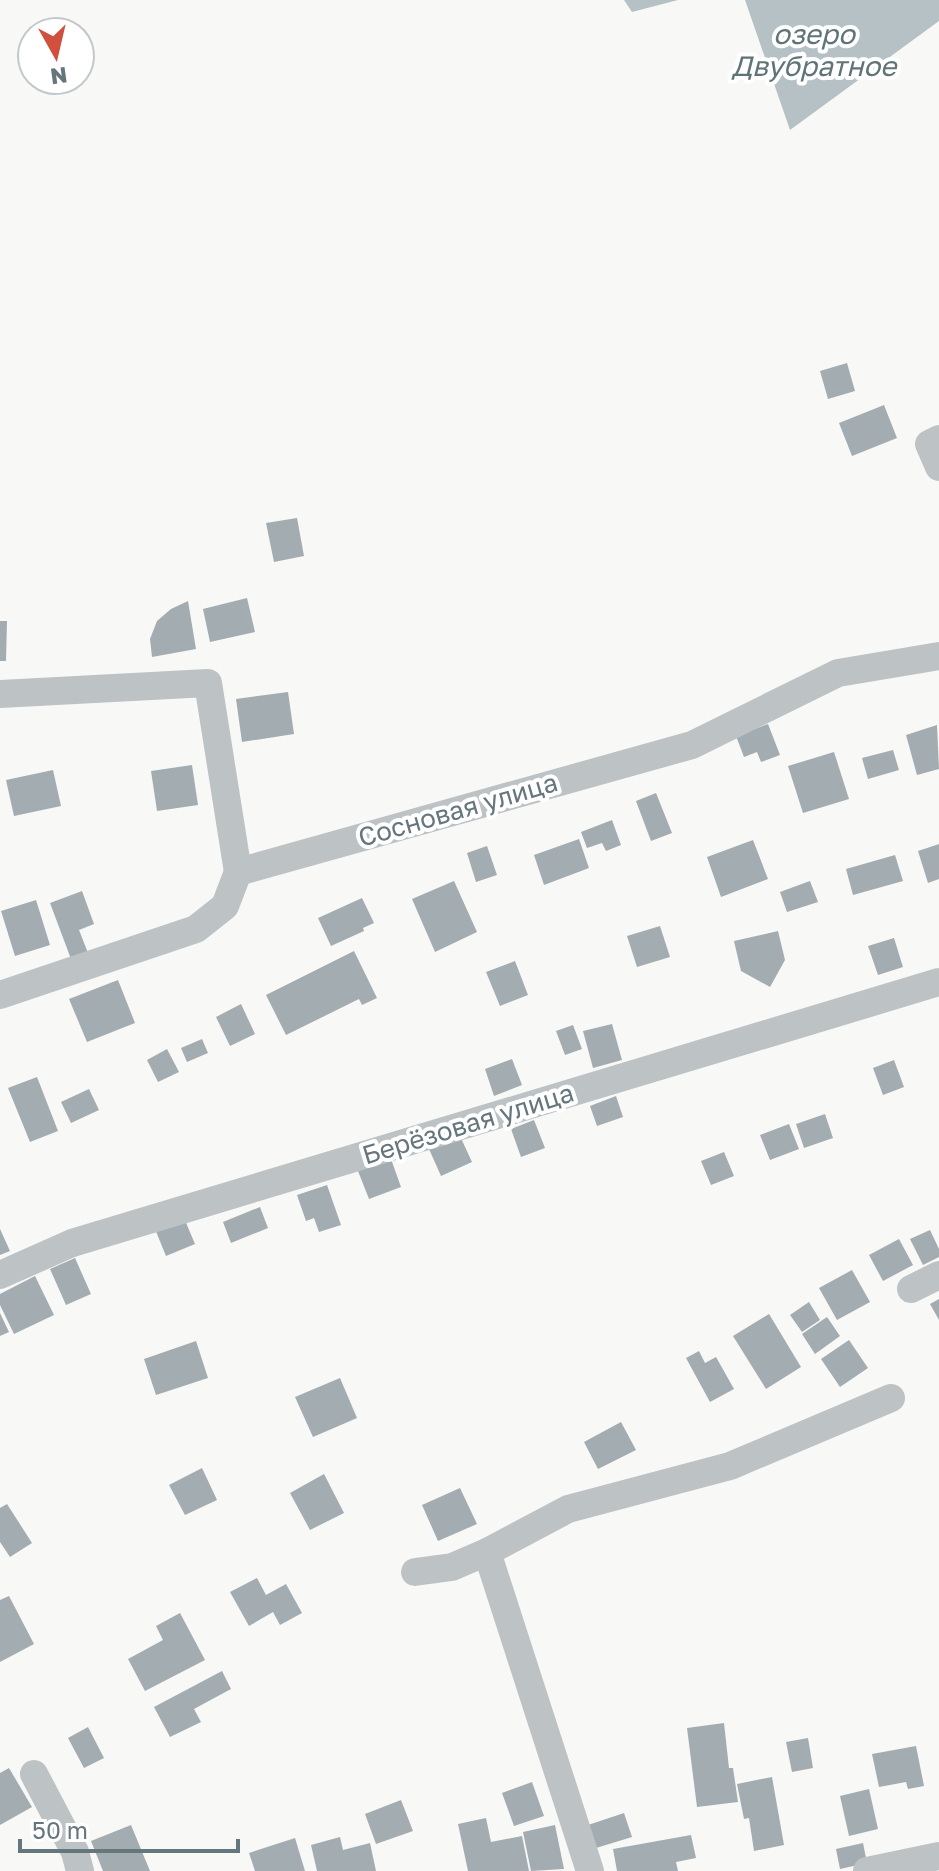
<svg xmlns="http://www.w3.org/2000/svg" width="939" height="1871" font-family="'Golos Text',sans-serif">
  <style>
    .water { fill: #b5c1c4 }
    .building { fill: #a3acb0 }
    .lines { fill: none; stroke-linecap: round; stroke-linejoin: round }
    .minor { stroke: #bdc2c5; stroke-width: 28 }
    .labels { text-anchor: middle; stroke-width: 8; stroke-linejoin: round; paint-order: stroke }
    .street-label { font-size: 26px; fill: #66767d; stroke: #fff }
    .water-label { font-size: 28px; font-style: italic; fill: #607478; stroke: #fff }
  </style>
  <rect width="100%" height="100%" fill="#f8f8f6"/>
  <g class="water">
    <polygon points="624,0 678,0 632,12"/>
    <polygon points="745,0 939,0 939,21 790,130"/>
  </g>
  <g class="building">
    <polygon points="847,363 855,391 828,399 820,371"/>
    <polygon points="884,405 897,438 852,456 839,423"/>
    <polygon points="297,518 304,556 274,562 266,523"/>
    <polygon points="247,598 255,632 210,642 203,609"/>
    <polygon points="188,601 196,649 152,657 150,639 157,621 171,609"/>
    <polygon points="0,621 7,621 6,661 0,661"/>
    <polygon points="288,692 294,734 242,742 236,699"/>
    <polygon points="768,724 780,755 761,762 757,752 744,757 736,736"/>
    <polygon points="937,725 939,769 917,775 906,735"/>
    <polygon points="893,750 899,770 868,779 862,758"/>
    <polygon points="834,752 849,799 803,813 788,766"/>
    <polygon points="192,765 198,805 157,811 151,771"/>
    <polygon points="53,770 61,806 14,816 6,780"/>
    <polygon points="656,793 672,833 651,841 636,801"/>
    <polygon points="612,820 621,845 606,851 602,843 587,848 581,832"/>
    <polygon points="579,839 589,868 544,885 534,855"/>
    <polygon points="753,840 768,879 721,897 707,857"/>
    <polygon points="939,844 939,879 928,883 918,851"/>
    <polygon points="487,846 497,875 476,882 467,853"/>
    <polygon points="895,855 903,881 853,895 846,869"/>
    <polygon points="454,881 477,932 435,952 412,899"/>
    <polygon points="810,881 818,902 787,912 780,892"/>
    <polygon points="82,891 94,924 79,930 88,953 71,959 50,903"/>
    <polygon points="362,898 374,923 363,928 364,931 331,946 318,918"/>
    <polygon points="36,900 50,945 15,956 1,911"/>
    <polygon points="660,926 670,957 637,967 627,936"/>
    <polygon points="778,931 785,960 770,987 741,971 734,941"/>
    <polygon points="894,938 903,967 878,975 868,946"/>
    <polygon points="354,951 377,998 362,1005 359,999 286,1035 266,995"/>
    <polygon points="515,961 528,995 500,1006 486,972"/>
    <polygon points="118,980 135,1023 87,1042 69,999"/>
    <polygon points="241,1004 255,1034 230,1046 216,1017"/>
    <polygon points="612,1024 622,1060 593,1068 583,1031"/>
    <polygon points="573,1025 582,1049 565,1055 556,1031"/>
    <polygon points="202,1039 208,1053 187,1062 181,1048"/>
    <polygon points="167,1049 179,1072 158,1082 147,1060"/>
    <polygon points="512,1059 522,1085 494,1096 485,1069"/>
    <polygon points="894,1060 904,1087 883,1095 873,1068"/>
    <polygon points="37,1077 58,1131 30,1142 8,1088"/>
    <polygon points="89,1089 99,1110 71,1123 61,1102"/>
    <polygon points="616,1096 623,1117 597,1126 590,1106"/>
    <polygon points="825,1114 833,1138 804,1148 796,1124"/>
    <polygon points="534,1120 545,1148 521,1157 511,1129"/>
    <polygon points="789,1124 799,1149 770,1160 760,1135"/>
    <polygon points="460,1136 472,1162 441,1176 429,1149"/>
    <polygon points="724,1152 734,1176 711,1185 701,1161"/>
    <polygon points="391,1159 401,1187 369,1199 358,1171"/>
    <polygon points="327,1185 341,1225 319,1232 314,1218 306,1221 297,1195"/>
    <polygon points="260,1207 268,1228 231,1243 223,1222"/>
    <polygon points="184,1218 195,1244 166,1256 155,1229"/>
    <polygon points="0,1229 10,1251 0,1255"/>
    <polygon points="930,1230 939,1249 939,1257 923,1265 910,1239"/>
    <polygon points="899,1239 913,1265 883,1281 869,1255"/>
    <polygon points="75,1258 91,1294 66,1305 50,1269"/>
    <polygon points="852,1270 870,1302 837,1320 819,1288"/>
    <polygon points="35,1276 54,1315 14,1334 0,1305 0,1294"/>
    <polygon points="939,1299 939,1320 930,1304"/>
    <polygon points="809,1302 820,1320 802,1332 790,1315"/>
    <polygon points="0,1313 9,1332 0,1336"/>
    <polygon points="769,1314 801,1367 766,1389 733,1336"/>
    <polygon points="827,1317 840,1336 815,1354 802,1334"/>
    <polygon points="849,1340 868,1368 840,1387 821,1359"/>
    <polygon points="196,1341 208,1378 156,1395 144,1359"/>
    <polygon points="699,1351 705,1363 716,1357 734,1389 710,1402 686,1358"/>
    <polygon points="340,1378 357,1418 313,1437 295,1397"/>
    <polygon points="621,1422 636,1450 598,1469 584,1442"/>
    <polygon points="202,1468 217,1500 185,1515 169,1485"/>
    <polygon points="324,1474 344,1513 310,1530 290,1493"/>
    <polygon points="460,1488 477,1524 438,1541 422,1505"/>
    <polygon points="7,1504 32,1543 10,1557 0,1542 0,1508"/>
    <polygon points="257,1578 266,1595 286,1584 302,1613 280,1625 273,1612 249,1626 230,1592"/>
    <polygon points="9,1596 34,1644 0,1662 0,1600"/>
    <polygon points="180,1613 205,1660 145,1691 128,1659 163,1640 156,1626"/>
    <polygon points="222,1671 231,1689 194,1709 201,1722 170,1737 154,1707"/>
    <polygon points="724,1723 729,1768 733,1768 738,1802 697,1807 687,1728"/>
    <polygon points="88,1727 104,1758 84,1768 68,1738"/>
    <polygon points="808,1738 813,1768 792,1772 786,1742"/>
    <polygon points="916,1746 924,1786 908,1789 906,1782 879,1787 872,1754"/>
    <polygon points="9,1768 32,1807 0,1825 0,1773"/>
    <polygon points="772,1777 784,1845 754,1851 749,1818 744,1819 737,1784"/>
    <polygon points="532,1782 544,1816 514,1826 502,1793"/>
    <polygon points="869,1789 878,1829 849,1836 840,1796"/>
    <polygon points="401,1800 413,1831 376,1844 365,1814"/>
    <polygon points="624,1813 632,1837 596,1848 588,1825"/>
    <polygon points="486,1818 491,1842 522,1836 529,1871 468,1871 458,1824"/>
    <polygon points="131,1825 150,1871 103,1871 91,1841"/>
    <polygon points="555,1825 564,1869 531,1871 523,1832"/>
    <polygon points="691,1835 696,1858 676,1862 678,1871 617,1871 613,1849"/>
    <polygon points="340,1837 343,1850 370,1843 376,1871 317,1871 311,1845"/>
    <polygon points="295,1838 305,1871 255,1871 249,1853"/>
    <polygon points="863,1843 867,1863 840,1869 836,1849"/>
  </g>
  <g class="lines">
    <g class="minor">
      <polyline points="939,439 929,444 939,467"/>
      <polyline points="0,694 208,683 238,872"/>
      <polyline points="0,995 196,929 225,906 238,872 692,745 838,673 939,656"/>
      <polyline points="0,1275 72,1243 939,982"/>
      <polyline points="911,1289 939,1275"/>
      <polyline points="487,1552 590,1871"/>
      <polyline points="415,1572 452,1567 487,1552 568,1509 730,1466 891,1398"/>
      <polyline points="34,1774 75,1852 80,1871"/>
      <polyline points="867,1871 939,1856"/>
    </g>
  </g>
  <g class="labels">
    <g class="street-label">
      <text transform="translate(458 810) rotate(-16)" y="9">Сосновая улица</text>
      <text transform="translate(468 1124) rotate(-17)" y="9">Берёзовая улица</text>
    </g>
    <g class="water-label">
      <text x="814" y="44">озеро<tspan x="814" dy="32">Двубратное</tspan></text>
    </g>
  </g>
  <g transform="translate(56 56) rotate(172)"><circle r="38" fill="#ffffff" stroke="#c2c8cb" stroke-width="2"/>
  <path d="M0-6L14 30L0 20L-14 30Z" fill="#d04f3d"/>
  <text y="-12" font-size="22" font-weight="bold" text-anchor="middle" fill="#66767d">N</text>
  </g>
  <path d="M20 1839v12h218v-12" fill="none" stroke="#66767d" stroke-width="4"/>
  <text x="32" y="1839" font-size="24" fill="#66767d" stroke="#ffffff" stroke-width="6" paint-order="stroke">50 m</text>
</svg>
